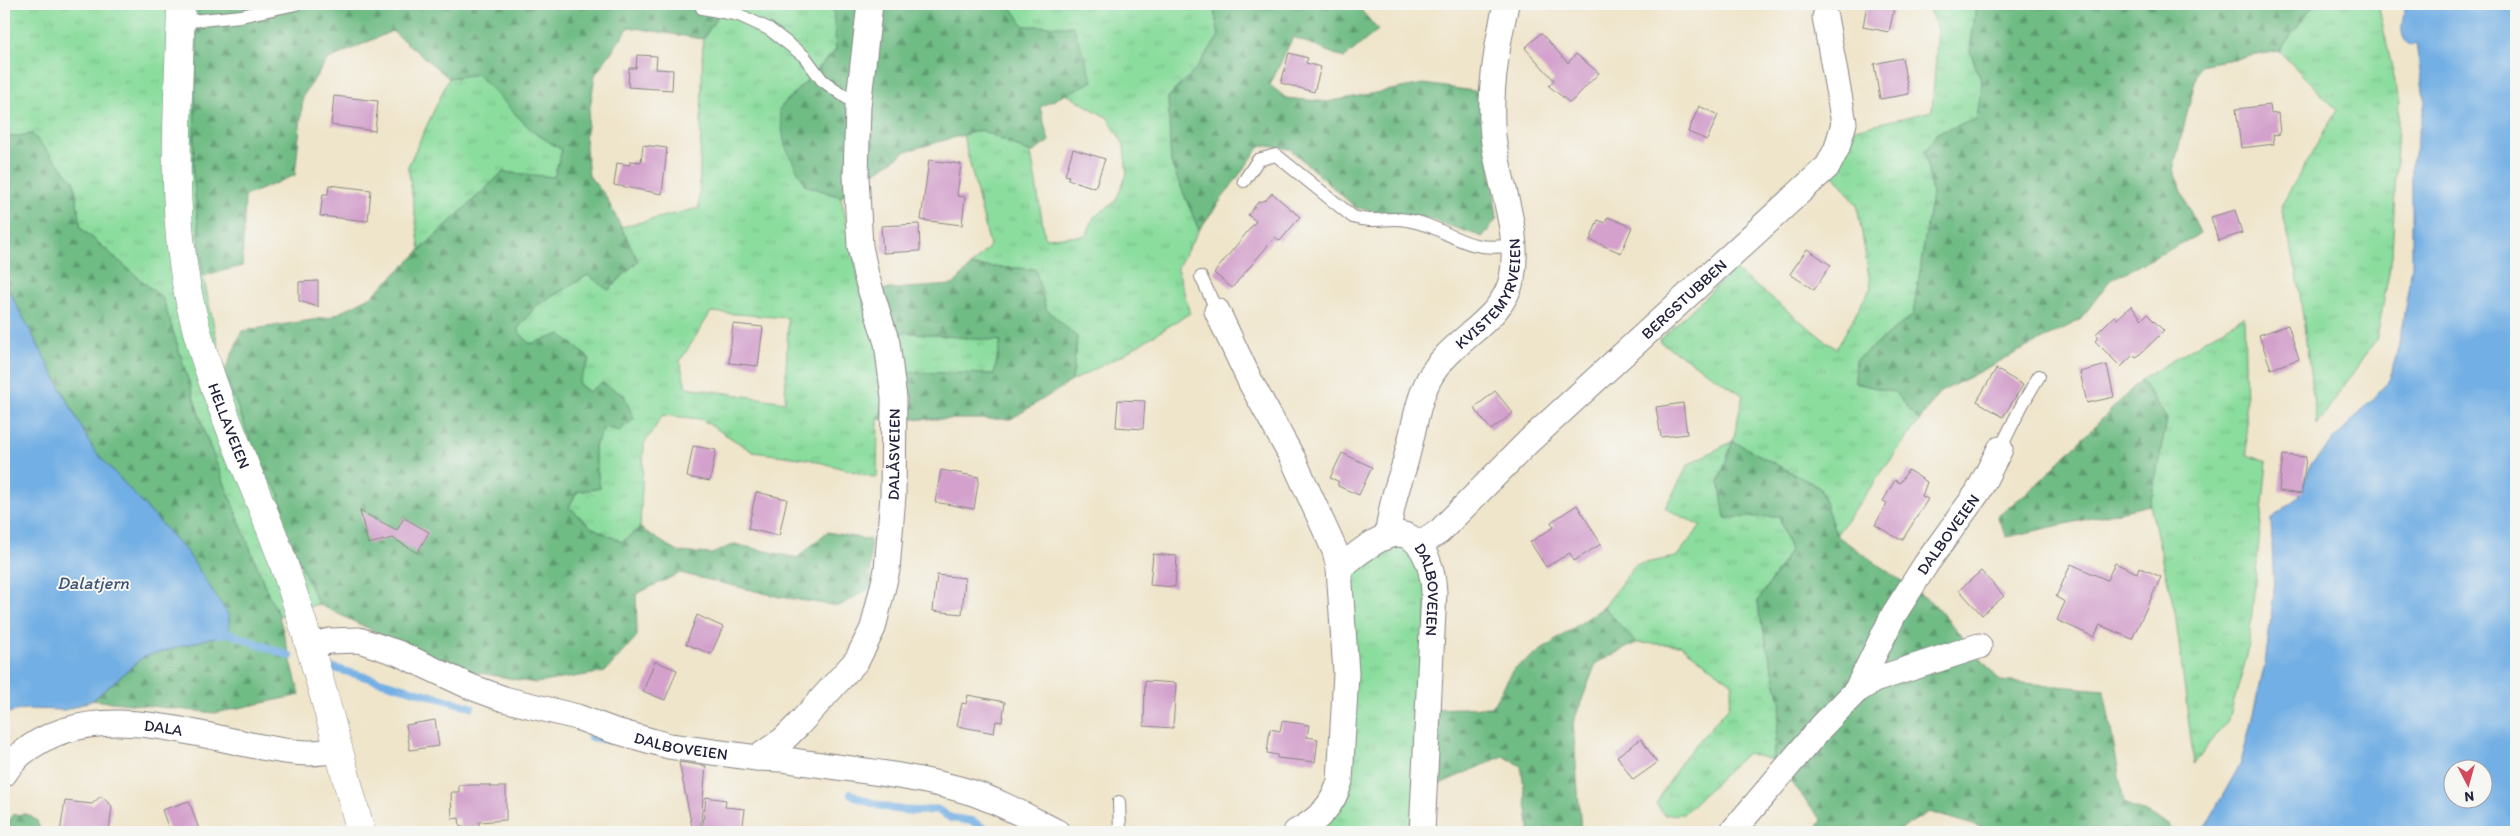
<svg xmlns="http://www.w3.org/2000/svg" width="2520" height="836" font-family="Itim,sans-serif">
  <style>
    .grass { fill: url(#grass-tufts); stroke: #56806c; fill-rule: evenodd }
    .forest { fill: url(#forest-firs); stroke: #496f60 }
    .water { fill: #72afe4; stroke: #4a6890; fill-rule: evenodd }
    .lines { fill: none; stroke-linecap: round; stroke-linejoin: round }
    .stream { stroke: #72afe4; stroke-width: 8 }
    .building { fill: #d3a1cc }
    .lane-casing { stroke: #888483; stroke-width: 14 }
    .street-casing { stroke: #888483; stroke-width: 27 }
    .primary-casing { stroke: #888483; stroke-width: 29 }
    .lane { stroke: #fff; stroke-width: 12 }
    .street { stroke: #fff; stroke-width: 25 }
    .primary { stroke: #fff; stroke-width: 28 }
    .labels { text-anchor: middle; stroke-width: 4; stroke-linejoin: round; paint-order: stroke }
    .street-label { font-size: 16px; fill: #22223b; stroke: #f6f6f2 }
    .water-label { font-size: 18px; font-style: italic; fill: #3e5376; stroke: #f6f6f2 }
  </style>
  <defs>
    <pattern id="grass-tufts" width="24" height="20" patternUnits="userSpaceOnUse" patternTransform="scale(1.25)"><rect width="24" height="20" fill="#8bdd9e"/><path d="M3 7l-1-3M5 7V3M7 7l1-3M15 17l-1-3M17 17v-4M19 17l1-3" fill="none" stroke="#78bd89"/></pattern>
    <pattern id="forest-firs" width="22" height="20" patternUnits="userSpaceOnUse" patternTransform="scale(1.25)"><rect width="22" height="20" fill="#70bc85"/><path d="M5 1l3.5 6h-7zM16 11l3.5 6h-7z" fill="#5c986e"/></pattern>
  </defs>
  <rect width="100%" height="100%" fill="#f6f6f2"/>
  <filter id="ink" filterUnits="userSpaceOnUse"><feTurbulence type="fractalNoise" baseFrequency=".02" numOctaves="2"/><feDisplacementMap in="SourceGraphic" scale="10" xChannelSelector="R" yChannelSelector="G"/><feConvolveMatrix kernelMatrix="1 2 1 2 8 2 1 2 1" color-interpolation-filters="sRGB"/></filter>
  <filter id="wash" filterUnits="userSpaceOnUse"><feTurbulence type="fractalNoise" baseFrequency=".0096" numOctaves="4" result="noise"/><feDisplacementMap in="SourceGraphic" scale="20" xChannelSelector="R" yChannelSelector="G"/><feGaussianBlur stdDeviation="1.12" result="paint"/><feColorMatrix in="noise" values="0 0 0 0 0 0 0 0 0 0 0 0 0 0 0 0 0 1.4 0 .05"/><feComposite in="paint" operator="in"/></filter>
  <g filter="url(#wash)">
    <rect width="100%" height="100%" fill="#efe5cb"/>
    <g class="grass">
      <polygon points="4,4 198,4 193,173 203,276 224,373 262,470 280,494 278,513 318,604 279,616 268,594 205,434 163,299 81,228 74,181 32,134 4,138"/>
      <path d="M725 4H833L836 50 779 109 805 185 841 197 869 329 1001 341 994 374 902 372 878 419 877 478 808 459 753 452 701 419 663 415 644 444 640 528 622 542 591 527 569 507 577 492 600 488 594 448 604 427 589 392 578 383 590 359 530 344 517 330 536 306 588 275 609 290 638 261 621 227 699 208 703 39ZM711 312 788 318 785 402 686 387 680 361Z"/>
      <polygon points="1009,4 1213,4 1219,36 1196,69 1168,97 1171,163 1199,230 1177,268 1190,313 1124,354 1072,381 1077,337 1046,309 1035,269 971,266 990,246 963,135 981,130 1031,153 1045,238 1086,236 1094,217 1115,202 1127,174 1124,145 1108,118 1066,94 1093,81 1024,26"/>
      <polygon points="1926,4 1980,4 1976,7 1970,51 1982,83 1977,120 1937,133 1925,152 1932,194 1913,315 1856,360 1855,383 1895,392 1919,421 1836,535 1820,488 1733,441 1719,481 1779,516 1790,551 1757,603 1781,705 1772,760 1747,753 1683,814 1664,815 1656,804 1683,759 1728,708 1733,684 1681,645 1636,643 1604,607 1635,565 1676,557 1701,526 1665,508 1689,464 1733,441 1743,395 1659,341 1734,269 1836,349 1871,287 1857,205 1833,174 1850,130 1932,111 1938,29"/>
      <polygon points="2314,4 2378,4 2399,100 2392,256 2377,338 2317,425 2297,273 2281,206 2337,110 2279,51"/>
      <polygon points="477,74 532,131 562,150 554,177 503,172 420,250 408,166 449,78"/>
      <polygon points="2244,316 2247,455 2267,462 2248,652 2229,719 2194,764 2175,612 2150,505 2167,419 2141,380"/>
      <path d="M1400 545 1412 549 1426 577 1427 832H1307L1335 810 1351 579C1363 556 1377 553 1400 545Z"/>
    </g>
    <g class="forest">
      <polygon points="198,4 725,4 703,39 629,27 595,75 585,139 589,176 605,195 638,261 608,290 588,275 536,306 517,330 530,344 561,334 590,359 578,383 588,392 602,383 624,395 634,419 619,431 604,427 594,448 600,488 577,492 569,507 591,527 622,542 640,528 678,552 712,554 734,544 797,558 827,532 870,540 871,587 839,606 780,597 680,573 636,594 637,636 605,672 535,683 448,667 318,604 278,513 280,494 262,470 224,373 242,331 331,317 372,296 503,172 554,177 562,150 532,131 477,74 449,78 392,31 327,60 303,96 295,175 245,196 242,266 203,276 193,173"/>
      <polygon points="833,4 1009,4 1024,26 1073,26 1093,81 1040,107 1049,142 1031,153 981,130 906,151 841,197 805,185 785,146 779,109 836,50"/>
      <polygon points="1213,4 1356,4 1378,30 1344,58 1293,37 1270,85 1286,98 1327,102 1423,84 1481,92 1497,218 1483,237 1426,218 1356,208 1290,149 1261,145 1199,230 1171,163 1168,97 1196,69 1219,36"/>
      <polygon points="1980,4 2314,4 2279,51 2199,65 2173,170 2200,234 2110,280 2080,320 1940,392 1919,421 1895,392 1855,383 1856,360 1913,315 1932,194 1925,152 1937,133 1977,119 1982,83 1970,51 1976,7"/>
      <polygon points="32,134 74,181 81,228 163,299 205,434 268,594 279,616 300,695 215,713 93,700 143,657 229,633 187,552 93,449 4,281 4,138"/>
      <polygon points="971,266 1035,269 1046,309 1077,337 1072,381 1011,419 878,419 902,372 994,374 1001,341 869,329 861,291 953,285"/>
      <polygon points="2141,380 2167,419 2150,505 2007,537 1997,517 2036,485"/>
      <polygon points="1733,441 1820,488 1836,535 1934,604 2000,681 2104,690 2124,803 2168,823 2174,832 1997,832 1929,812 1895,832 1815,832 1822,820 1772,760 1781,705 1757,603 1790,551 1779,516 1725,518 1719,481"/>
      <polygon points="1604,607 1636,643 1596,663 1573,723 1581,832 1530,832 1521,766 1503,756 1428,789 1434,709 1492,707 1514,669"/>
      <polygon points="27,814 37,821 41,832 6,832 12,815"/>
    </g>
    <g class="water">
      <path d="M2406 4H2516V832H2202L2241 763 2265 664 2274 592 2271 519 2299 496 2311 464 2389 381 2398 349 2412 266V164L2425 103 2416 44 2410 46C2396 34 2404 19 2406 4ZM2452 768H2482V798H2452Z"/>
      <polygon points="4,281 93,449 187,552 229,616 229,633 143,657 93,700 65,710 24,709 4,714"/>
    </g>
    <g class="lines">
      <g class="stream">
        <polyline points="218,634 229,633 290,656"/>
        <polyline points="334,668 471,707"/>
        <polyline points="591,737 609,740"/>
        <path d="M851 794C876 807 907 815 936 809L951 818 972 821 990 832"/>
      </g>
    </g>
    <g id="blocks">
      <g class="building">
        <polygon points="1867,4 1895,4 1889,32 1863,27"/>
        <polygon points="1541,33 1568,63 1576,54 1599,73 1570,103 1549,86 1554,80 1525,48"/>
        <polygon points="1289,53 1308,58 1306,63 1321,67 1314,92 1281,83"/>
        <polygon points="637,55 657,56 656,69 673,70 672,90 628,87 629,68 636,68"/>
        <polygon points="1902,58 1909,94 1880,99 1874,64"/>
        <polygon points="334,96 378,101 375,131 331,125"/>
        <polygon points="2270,105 2271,114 2278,113 2280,134 2273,135 2274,144 2241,148 2236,109"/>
        <polygon points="1699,106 1718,115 1707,140 1688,132"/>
        <polygon points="643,145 667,148 662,194 614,185 617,163 630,165 630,161 641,162"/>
        <polygon points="1073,149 1105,159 1095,188 1068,179 1069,176 1065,175"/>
        <polygon points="929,160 961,164 957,196 965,197 962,225 921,220"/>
        <polygon points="329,185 371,190 368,221 320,216 323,194 328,194"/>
        <polygon points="1272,193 1300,217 1280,241 1275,237 1232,288 1214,273 1256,221 1248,215 1258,202 1266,200"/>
        <polygon points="2235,210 2242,233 2218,241 2211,217"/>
        <polygon points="1608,217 1632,227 1621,253 1590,240 1598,220 1605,223"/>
        <polygon points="919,224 920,251 883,253 881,226"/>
        <polygon points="1807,249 1831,265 1814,290 1790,274"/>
        <polygon points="318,281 318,307 299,301 299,282"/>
        <polygon points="2131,306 2142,319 2147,314 2164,331 2136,358 2133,355 2121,367 2095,341 2099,337 2096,334 2114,316 2117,319"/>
        <polygon points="733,324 763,327 758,366 729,363"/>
        <polygon points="2288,325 2299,359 2271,369 2259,335"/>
        <polygon points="2107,365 2114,397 2087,403 2080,372"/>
        <polygon points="1996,369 2023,385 2003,417 1977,401"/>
        <polygon points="1495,391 1513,413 1491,430 1474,408"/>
        <polygon points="1118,400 1145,401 1143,429 1116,427"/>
        <polygon points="1683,403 1687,434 1661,437 1656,407"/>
        <polygon points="693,446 716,450 710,481 687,477"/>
        <polygon points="1342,453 1372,467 1359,495 1338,486 1338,481 1330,478"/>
        <polygon points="2283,455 2306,457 2302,494 2279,491"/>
        <polygon points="941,470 979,477 974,509 935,502"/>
        <polygon points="1908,470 1927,482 1922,496 1928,499 1903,539 1899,539 1875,525 1887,503 1883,501 1895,480 1900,483"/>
        <polygon points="756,492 787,499 779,536 748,529"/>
        <polygon points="1577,505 1601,544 1574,561 1570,553 1546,567 1530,542 1554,527 1551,522"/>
        <polygon points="360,511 397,530 404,518 429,532 417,553 393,538 368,544"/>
        <polygon points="1153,554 1177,556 1175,587 1150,585"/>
        <polygon points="2115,563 2137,573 2139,567 2161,577 2132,639 2100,625 2094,637 2057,620 2065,602 2056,597 2071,564 2107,580"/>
        <polygon points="1981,571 2004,596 1982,615 1959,590"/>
        <polygon points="937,575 965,578 962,614 933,611"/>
        <polygon points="697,615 723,627 711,654 686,644"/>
        <polygon points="655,661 677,670 665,700 643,691"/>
        <polygon points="1145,681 1176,683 1173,728 1144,726"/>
        <polygon points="968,695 1005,702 1002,722 996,721 994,733 957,726 962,703 966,704"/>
        <polygon points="435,720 439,746 410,750 406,725"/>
        <polygon points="1282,721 1309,725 1307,737 1318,739 1315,762 1277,758 1277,755 1267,753 1270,729 1280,731"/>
        <polygon points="1641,739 1657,763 1633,780 1617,756"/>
        <polygon points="679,762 706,766 700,832 693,832"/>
        <polygon points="459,785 490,785 490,787 506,787 506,820 479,822 479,827 460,827 459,818 452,819 451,792 459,792"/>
        <polygon points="101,796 112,806 109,832 60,832 65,801 92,804"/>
        <polygon points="706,797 726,800 725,807 745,809 742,832 702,832"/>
        <polygon points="189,801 200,832 170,832 162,810"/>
      </g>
    </g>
  </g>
  <g filter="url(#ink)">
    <use href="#blocks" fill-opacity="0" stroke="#888483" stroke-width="1"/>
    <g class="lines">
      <g class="lane-casing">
        <g id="lane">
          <polyline points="702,8 739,15 769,29 804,56 822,80 858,106"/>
          <polyline points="181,22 241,16 296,4"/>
          <path d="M1244 181 1258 160 1276 155 1353 217C1375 224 1387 216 1407 220 1450 227 1461 254 1513 245"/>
          <polyline points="1201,277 1217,311"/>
          <polyline points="2000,449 2022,405 2039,376"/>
          <polyline points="1119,802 1120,832"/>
        </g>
      </g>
      <g class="street-casing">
        <g id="street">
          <path d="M1217 311 1251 383 1293 459 1335 551 1339 568 1346 673 1340 781C1333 806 1318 820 1296 832"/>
          <path id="s1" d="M1387 536C1390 520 1392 503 1397 488 1400 477 1405 466 1407 455 1414 430 1417 402 1429 379 1450 339 1502 323 1512 278 1521 234 1500 186 1494 143 1487 101 1497 45 1506 4"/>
          <path id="s2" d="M1419 545 1440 531 1528 442 1828 166 1837 148 1844 123 1825 17"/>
          <path id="s3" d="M1339 568C1354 557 1370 542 1388 536 1421 525 1433 568 1434 592L1422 832"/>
          <path id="s4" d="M310 646 329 641 359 640 398 653 471 687 504 699 577 717 612 730 669 746 757 758 781 759C843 769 911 774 970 792 1001 802 1029 818 1057 832"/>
          <polyline points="1856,691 1874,680 1979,646"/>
          <path id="s5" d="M757 758 783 740 799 724 857 660 873 628 887 570 893 495 894 398 887 343 866 275 860 246 856 176 858 106 870 4"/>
          <path id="s6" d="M4 774C9 767 15 759 21 754 88 699 181 731 256 746 283 751 310 757 338 749"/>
          <path id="s7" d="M1732 832 1821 727 1856 691 1894 614 1926 564 1978 492 2000 449"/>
        </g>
      </g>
      <g class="primary-casing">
        <g id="primary">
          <path id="s8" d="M181 4C179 96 170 192 186 283 203 379 249 468 282 559 313 649 336 741 361 832"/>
        </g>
      </g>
      <use href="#lane" class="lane"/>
      <use href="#street" class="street"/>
      <use href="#primary" class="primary"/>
    </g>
  </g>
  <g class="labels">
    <g class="street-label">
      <text dy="6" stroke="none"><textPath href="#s1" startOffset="271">KVISTEMYRVEIEN</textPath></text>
      <text dy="6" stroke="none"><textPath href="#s2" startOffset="362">BERGSTUBBEN</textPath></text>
      <text dy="6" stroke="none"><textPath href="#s8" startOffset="429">HELLAVEIEN</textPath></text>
      <text dy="6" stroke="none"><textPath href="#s5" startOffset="352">DALÅSVEIEN</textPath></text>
      <text dy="6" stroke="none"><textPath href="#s7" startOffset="370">DALBOVEIEN</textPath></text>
      <text dy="6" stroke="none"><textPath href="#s3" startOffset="140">DALBOVEIEN</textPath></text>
      <text dy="6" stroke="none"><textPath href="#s6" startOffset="176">DALA</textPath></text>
      <text dy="6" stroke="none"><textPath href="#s4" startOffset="390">DALBOVEIEN</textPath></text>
    </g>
    <g class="water-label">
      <text x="93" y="589">Dalatjern</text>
    </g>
  </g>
  <rect width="2520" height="836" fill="none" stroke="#f6f6f2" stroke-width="20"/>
  <g transform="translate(2468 784) rotate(174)"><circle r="24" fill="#f6f6f2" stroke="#a1a1a9"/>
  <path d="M0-4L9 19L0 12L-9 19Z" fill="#d1495b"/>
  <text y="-8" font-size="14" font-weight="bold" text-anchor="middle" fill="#22223b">N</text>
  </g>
</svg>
